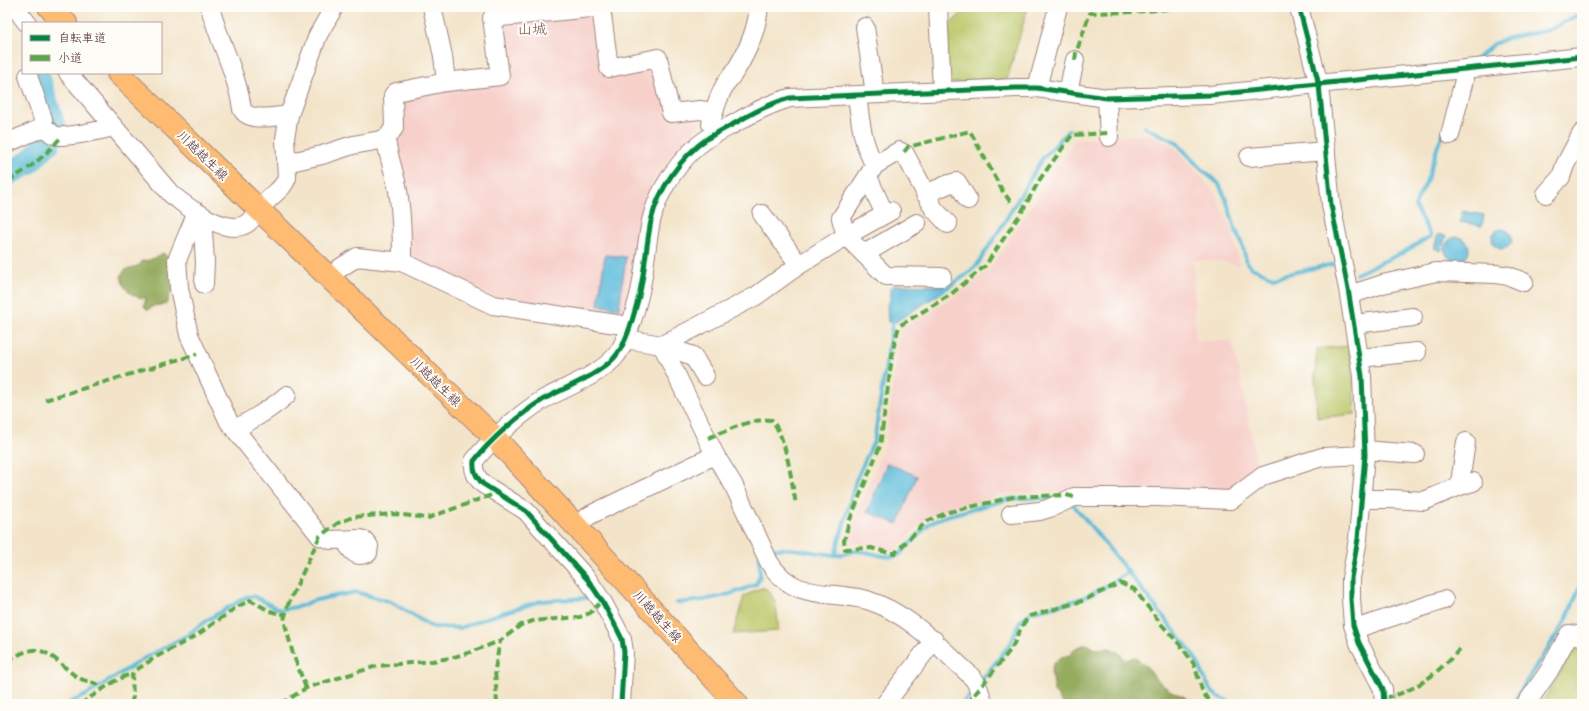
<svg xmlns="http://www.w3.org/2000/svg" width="1589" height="711" font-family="Kalam,'Klee One',sans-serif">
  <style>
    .built { fill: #f7d0ca }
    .green { fill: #bcc86a; stroke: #83744a }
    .forest { fill: #95ac5e; stroke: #706644 }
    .water { fill: #5ebedc; stroke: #546e84 }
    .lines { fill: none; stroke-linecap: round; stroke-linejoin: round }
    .stream { stroke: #5ebedc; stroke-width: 4 }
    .river { stroke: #5ebedc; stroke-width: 24 }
    .minor-casing { stroke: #9e827a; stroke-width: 20 }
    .major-casing { stroke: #9e827a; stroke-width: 24 }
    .minor { stroke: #fff; stroke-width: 18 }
    .major { stroke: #febb71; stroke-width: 22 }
    .quiet { stroke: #57aa44; stroke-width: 4; stroke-dasharray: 8 4; stroke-linecap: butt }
    .cycleway-casing { stroke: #fdfcf7; stroke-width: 8 }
    .cycleway { stroke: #00873e; stroke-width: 5 }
    .labels { text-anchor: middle; stroke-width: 4; stroke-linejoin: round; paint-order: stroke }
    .street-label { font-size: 13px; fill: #4a1f2b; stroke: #fdfcf7 }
    .quarter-label { font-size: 15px; fill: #7d4f54; stroke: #fdfcf7 }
  </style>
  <rect width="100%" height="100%" fill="#fdfcf7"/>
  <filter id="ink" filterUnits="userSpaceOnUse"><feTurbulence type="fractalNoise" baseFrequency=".025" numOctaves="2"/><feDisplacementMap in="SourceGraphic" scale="8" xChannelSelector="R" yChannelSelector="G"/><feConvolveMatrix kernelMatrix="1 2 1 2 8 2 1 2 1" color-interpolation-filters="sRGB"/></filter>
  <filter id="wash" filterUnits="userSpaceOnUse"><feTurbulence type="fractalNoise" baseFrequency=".012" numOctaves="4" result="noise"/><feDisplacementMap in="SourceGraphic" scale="16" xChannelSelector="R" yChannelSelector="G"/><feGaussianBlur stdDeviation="0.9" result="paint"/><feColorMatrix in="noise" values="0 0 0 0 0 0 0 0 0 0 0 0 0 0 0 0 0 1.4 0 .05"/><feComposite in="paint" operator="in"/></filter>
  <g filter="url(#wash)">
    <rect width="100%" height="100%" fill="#f3e4c9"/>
    <g class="built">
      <polygon points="598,11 607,72 656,62 668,117 703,118 691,135 674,149 655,178 640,223 627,310 620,316 494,297 406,255 394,138 400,96 502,81 497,26"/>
      <polygon points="1149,134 1175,148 1214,192 1232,230 1240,266 1220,261 1194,260 1194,307 1196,341 1232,341 1243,390 1258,471 1230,495 1078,490 1005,494 948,510 927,518 893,552 870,544 849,544 849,533 885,446 901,328 954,297 989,270 1076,139"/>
    </g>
    <g class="green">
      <polygon points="968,7 1028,7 1007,80 951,83 946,80 945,29"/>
      <polygon points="1348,346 1352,366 1355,414 1317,418 1315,377 1317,349"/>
      <path d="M761 588H765C778 596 777 618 779 631L733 634 744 596Z"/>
      <polygon points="1580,642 1582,643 1582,704 1540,704 1553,685 1575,646"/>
    </g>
    <g class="forest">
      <path d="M163 253 174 263 176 290C167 295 170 298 166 304L153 306 148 310 144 306 146 298C132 298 123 289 121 276L125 270 140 265 142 261 150 260Z"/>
      <polygon points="1086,644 1095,649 1109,648 1118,652 1126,660 1134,657 1147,667 1155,678 1169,690 1187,698 1191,704 1063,704 1054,691 1054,684 1051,672 1053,664 1061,657 1070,655 1076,648"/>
    </g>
    <g class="water">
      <polygon points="1462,211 1484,215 1482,226 1460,222"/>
      <circle cx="1502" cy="239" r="10"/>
      <polygon points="1438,234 1446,236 1441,251 1434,248"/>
      <circle cx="1457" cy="249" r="12"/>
      <polygon points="605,255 626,257 619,308 598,305"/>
      <polygon points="893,285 944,286 947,289 896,322 888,322 887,304 890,301 890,288"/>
      <polygon points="887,463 917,476 898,524 867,512"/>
    </g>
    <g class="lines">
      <g class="stream">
        <polyline points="1473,62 1494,44 1507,38 1549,30 1582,13"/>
        <polyline points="1145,127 1176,142 1200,168 1219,184 1226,199 1235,228 1242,244 1247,263 1252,268 1273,277 1334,264"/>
        <path d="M1356 274 1402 253 1431 236 1415 207C1417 198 1420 194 1424 187 1432 169 1435 150 1443 133"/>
        <polyline points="942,291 966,275 977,265 1002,226 1042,159 1069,130"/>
        <polyline points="1072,503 1128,572"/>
        <path d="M769 550C791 546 813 553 835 555L856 480 874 441 893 319"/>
        <path d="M835 555C842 556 847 552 854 551 869 550 885 560 899 555L930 523 946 516 1010 499 1054 498"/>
        <path d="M677 603C705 601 731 596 756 584L760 576 759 557"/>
        <polyline points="981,681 1011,643 1020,621 1031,612 1067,603 1082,598 1105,587 1128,572 1192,653 1200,667 1205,679 1211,691 1217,696 1234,704"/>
        <polyline points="67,704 88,694 143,659 186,636 204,622 246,597 253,596 280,610 301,606 312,601 330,597 356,592 391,602 432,627 460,628 489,617 541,601 587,598"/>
        <polyline points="962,704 974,689"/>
        <polyline points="1512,704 1566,620 1582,582"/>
      </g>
      <g class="river">
        <polyline points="37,73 55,130"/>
        <polyline points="7,174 28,163 49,142"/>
      </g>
    </g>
  </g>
  <g filter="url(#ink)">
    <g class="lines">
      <g class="minor-casing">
        <g id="minor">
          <polyline points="15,7 27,23"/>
          <path d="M210 7C219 42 237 73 242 109 249 123 275 116 289 115"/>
          <polyline points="601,7 609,68 658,58 671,113 700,110 713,112"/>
          <polyline points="938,7 942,91"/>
          <polyline points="1299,7 1319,85 1331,205 1348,289 1362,376 1365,455 1358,539 1351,578 1351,599 1353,625 1359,643 1383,689 1384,704"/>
          <polyline points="865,27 875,94"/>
          <path d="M68 73 171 194C187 207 226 236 246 224 253 220 261 207 267 201 274 193 283 189 287 178L285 138 289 115 318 35 334 7"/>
          <polyline points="28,76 43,119 44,127"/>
          <polyline points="446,82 500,76 492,18 601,7"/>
          <polyline points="1037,88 1058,7"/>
          <polyline points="1068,92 1075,60"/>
          <path d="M857 95C860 118 862 145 875 165"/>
          <polyline points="1107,98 1109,137"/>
          <path d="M711 124C714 110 719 95 726 83 730 78 734 73 737 68 748 50 757 28 759 7"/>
          <path d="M44 127C47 129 50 133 54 135 63 139 102 130 113 127"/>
          <polyline points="1450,135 1464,80 1463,70"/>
          <polyline points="7,143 44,127"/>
          <polyline points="1249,157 1326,151"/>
          <polyline points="286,163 322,155 353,145 386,139"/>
          <polyline points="868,177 882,208"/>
          <polyline points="925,194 949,184 957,182 968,200"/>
          <polyline points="1546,194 1561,177 1565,165 1582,133"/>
          <polyline points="891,211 846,236 886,276 942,277"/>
          <path d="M197 212 177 260 179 288 189 335 229 422 320 536 331 540 360 539 364 540 369 546 368 553C356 559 350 550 345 540"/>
          <polyline points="762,214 799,265"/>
          <polyline points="202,215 205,262 204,284"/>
          <polyline points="864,254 917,223"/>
          <path d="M402 262C402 238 402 215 398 191 395 173 388 157 386 139L394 128 393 95 396 92 446 82 443 56 432 7"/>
          <polyline points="330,278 340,268 357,257 402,262 493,305 629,326"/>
          <polyline points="1349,295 1383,284 1436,272 1496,274 1509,276 1524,282"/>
          <polyline points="1354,324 1413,317"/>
          <polyline points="625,339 662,345 756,296 799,265 846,236 841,218 875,165 899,151 905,154 934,209 948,224"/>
          <path d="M662 345 715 455 733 484 769 562C794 602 830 590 867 600 902 611 930 637 956 662 962 668 970 674 975 681 979 687 981 697 984 704"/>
          <polyline points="662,345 693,356 705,376"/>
          <polyline points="1360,358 1417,352"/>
          <path d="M235 429C254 419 271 409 287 395"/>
          <polyline points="1364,450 1415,454"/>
          <polyline points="1463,485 1461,476 1466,442"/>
          <polyline points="1361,499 1392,499 1424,501 1460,486 1473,482"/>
          <polyline points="1011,514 1040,511 1050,508 1074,497 1157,497 1231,500 1263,476 1322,457 1365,455"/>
          <polyline points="575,525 592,514 715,455"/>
          <polyline points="1355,629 1444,600"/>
          <path d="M621 704 624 652 622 639 616 627 602 601 588 580 526 511 483 484C476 477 473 471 474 461 490 440 521 413 544 399 566 387 597 376 614 358 627 344 634 314 639 296 645 271 646 246 651 221 658 190 681 156 708 138 718 132 728 127 737 122 754 112 771 103 790 98L1016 88H1037L1107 98 1210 95 1582 57"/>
          <polyline points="885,704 934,640"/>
          <polyline points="1526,704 1549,671 1569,634 1582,636"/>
        </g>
      </g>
      <g class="major-casing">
        <g id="major">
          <polyline points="49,7 66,23"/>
          <polyline points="118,73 495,438 575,525 737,704"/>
        </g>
      </g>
      <use href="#minor" class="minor"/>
      <use href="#major" class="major"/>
      <g class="quiet">
        <polyline points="1075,60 1076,53 1090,13 1135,12 1189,7"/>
        <polyline points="904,152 908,147 970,131 1002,190 1012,204"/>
        <path d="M7 181C30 169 45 156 62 136"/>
        <polyline points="45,400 197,354"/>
        <path d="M708 438C727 431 751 418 772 420 787 440 791 479 796 504"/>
        <polyline points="1074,497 1066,495 1013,497 949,512 927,521 895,553 890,553 871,548 845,549 844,541 849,522 880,446 893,349 899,326 950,295 985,266 1021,213 1040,179 1072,135 1109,133"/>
        <path d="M7 660C15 657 24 651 33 650 49 648 66 671 79 678 90 684 95 680 103 690"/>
        <polyline points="306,688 293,654 284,620 288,605 295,589 320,536 338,523 353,517 394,514 428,518 497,493"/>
        <path d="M1384 698C1418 691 1438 672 1461 648"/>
        <path d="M80 704C91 698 122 673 132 675"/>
        <path d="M131 704 133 697 132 675 136 670 156 657 194 637 237 607 250 600C264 607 270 614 286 614"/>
        <polyline points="281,704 306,688 377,666 432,661 450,658 468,653 500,641"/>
        <polyline points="497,704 495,669 500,641 521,625 533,621 580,617 590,613 602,601"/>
        <path d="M967 704 1011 649C1018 637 1020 625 1030 616L1082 601 1120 583 1134 589 1162 625 1181 646 1194 664 1202 690 1206 697 1214 704"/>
      </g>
      <g class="cycleway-casing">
        <g id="cycleway">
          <polyline points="1299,7 1319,85 1331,205 1348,289 1362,376 1365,455 1358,539 1351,578 1351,599 1353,625 1359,643 1383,689 1384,704"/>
          <path d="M621 704 624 652 622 639 616 627 602 601 588 580 526 511 483 484C476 477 473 471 474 461 490 440 521 413 544 399 566 387 597 376 614 358 627 344 634 314 639 296 645 271 646 246 651 221 658 190 681 156 708 138 718 132 728 127 737 122 754 112 771 103 790 98L1016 88H1037L1107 98 1210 95 1582 57"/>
        </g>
      </g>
      <use href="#cycleway" class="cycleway"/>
    </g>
  </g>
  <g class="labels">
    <g class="street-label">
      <text transform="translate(203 155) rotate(44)" y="5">川越越生線</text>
      <text transform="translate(436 381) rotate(44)" y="5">川越越生線</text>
      <text transform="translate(658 616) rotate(48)" y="5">川越越生線</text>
    </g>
    <g class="quarter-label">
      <text x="532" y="34">山城</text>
    </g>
  </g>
  <rect width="1589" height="711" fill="none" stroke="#fdfcf7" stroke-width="24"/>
  <rect x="22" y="22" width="140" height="52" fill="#fdfcf7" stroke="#b5a4a5"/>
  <rect x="30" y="35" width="20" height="6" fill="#00873e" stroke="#b5a4a5"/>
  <text x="58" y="42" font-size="12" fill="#4a1f2b">自転車道</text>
  <rect x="30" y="55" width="20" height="6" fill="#57aa44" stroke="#b5a4a5"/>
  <text x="58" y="62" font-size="12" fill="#4a1f2b">小道</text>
</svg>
